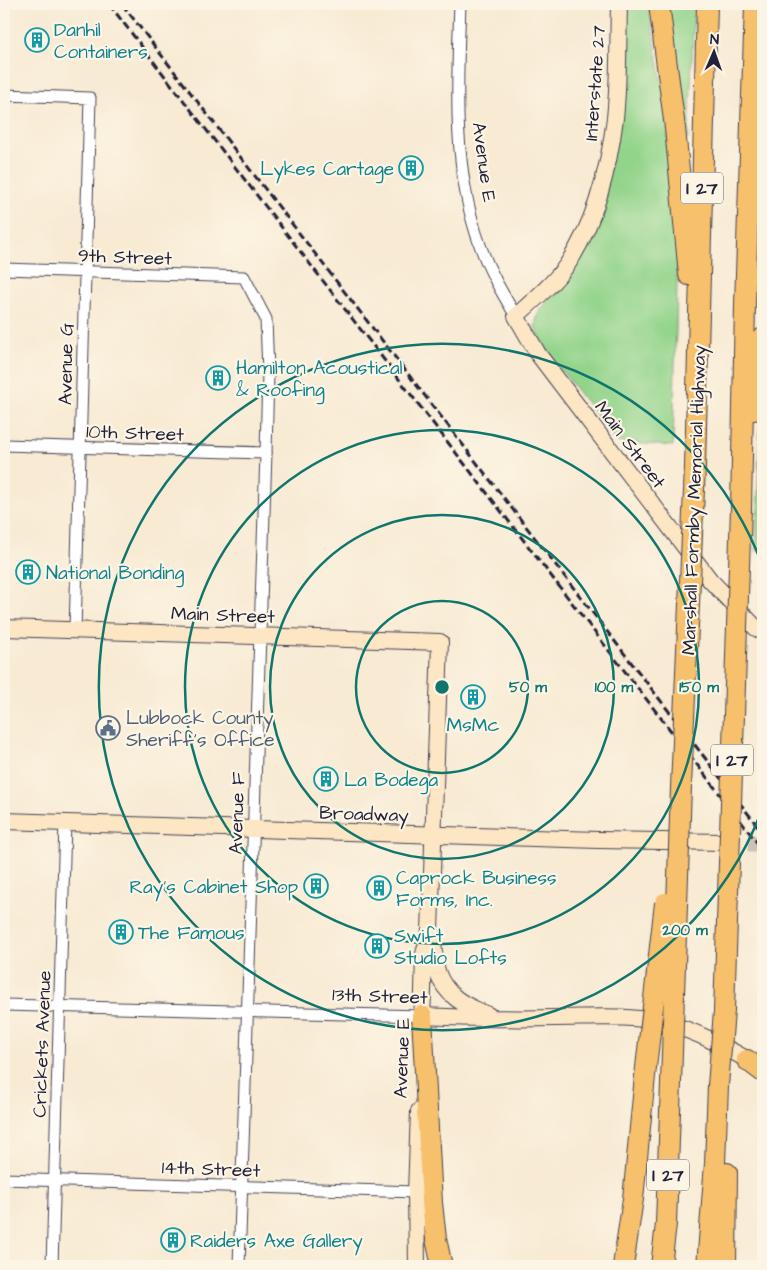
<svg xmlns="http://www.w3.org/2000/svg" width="767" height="1270" font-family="'Architects Daughter',sans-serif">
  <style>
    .green { fill: #93d48b; stroke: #5a7b63 }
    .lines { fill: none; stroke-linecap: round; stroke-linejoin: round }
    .secondary-tunnel { stroke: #cdc2b5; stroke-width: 16; stroke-dasharray: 16 8; stroke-linecap: butt }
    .street-casing { stroke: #424052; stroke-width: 13 }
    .secondary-casing { stroke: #424052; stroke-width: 18 }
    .highway-casing { stroke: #424052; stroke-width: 22 }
    .street { stroke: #fff; stroke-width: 11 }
    .secondary { stroke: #fce6c4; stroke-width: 16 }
    .highway { stroke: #f7c06c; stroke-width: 20 }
    .rail { stroke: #22223b; stroke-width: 3; stroke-dasharray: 8 4; stroke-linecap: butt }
    .highway-bridge-casing { stroke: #424052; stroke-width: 22; stroke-linecap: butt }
    .highway-bridge { stroke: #f7c06c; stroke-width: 20 }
    .ring { fill: none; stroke: #0f766e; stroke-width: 2.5 }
    .labels { text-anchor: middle; stroke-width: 4.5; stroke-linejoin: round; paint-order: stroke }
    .shield { fill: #fcf5e5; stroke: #63616e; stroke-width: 1 }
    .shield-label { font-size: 18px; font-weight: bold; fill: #22223b }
    .culture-label { font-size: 19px; fill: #0d838f; stroke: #fcf5e5; text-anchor: start }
    .street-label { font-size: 19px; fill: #22223b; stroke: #fcf5e5 }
    .service-label { font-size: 19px; fill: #4e5e75; stroke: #fcf5e5; text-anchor: start }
    .centre { fill: #0f766e; stroke: #fcf5e5; stroke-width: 2.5 }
    .ring-label { font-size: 15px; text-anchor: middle; font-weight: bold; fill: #0f766e; stroke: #fcf5e5; stroke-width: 4.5; stroke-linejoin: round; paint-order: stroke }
  </style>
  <rect width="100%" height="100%" fill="#fcf5e5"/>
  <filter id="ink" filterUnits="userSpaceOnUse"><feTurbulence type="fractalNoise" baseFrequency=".02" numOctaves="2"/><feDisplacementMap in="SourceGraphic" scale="10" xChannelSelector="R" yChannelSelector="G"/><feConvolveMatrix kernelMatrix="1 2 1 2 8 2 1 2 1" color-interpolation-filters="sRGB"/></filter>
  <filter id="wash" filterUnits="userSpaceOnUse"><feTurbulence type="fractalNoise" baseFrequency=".0096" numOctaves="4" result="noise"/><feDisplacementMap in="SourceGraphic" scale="20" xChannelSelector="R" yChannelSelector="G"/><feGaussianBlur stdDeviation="1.12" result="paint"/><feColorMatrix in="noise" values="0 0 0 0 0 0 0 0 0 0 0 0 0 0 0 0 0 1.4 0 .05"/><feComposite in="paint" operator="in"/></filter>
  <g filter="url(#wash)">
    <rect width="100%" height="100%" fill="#f8ead3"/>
    <g class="green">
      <polygon points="625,4 648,4 664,94 678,244 673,446 617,442 552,358 537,332 535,326 538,314 569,272 594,228"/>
      <polygon points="664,4 694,4 689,139 682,138"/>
      <polygon points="763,393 763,551 756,551 760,424"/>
    </g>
  </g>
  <g filter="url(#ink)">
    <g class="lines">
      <polyline class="secondary-tunnel" points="724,842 763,844"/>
      <g class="street-casing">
        <g id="street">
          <path d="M460 4C457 84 452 168 480 245 489 271 502 293 516 316"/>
          <polyline points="4,95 90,98 75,631"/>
          <polyline points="4,269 244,277 266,319 268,373 266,453 239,1266"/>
          <polyline points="4,445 266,453"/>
          <polyline points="4,1005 422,1016"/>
          <polyline points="4,1179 416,1192"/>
          <polyline points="52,1266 65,823"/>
        </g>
      </g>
      <g class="secondary-casing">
        <g id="secondary">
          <path d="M619 4C618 41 619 81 615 118 609 167 595 223 567 265 553 284 534 300 516 316L538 354 710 580 756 628 763 632"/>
          <polyline points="4,628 440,642 430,931 424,954 422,1027"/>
          <polyline points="4,821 598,840 724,842"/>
          <path d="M431 937C435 948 434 960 437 971 445 996 465 1006 488 1015"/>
          <path d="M422 1016C466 1018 510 1019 555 1018 592 1018 631 1014 668 1024 700 1032 728 1049 757 1065"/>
          <polyline points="417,1266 416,1192 419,1111"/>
        </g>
      </g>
      <g class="highway-casing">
        <g id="highway">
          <polyline points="659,4 675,128 689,275"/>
          <polyline points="754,410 763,338"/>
          <polyline points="695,467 707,4"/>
          <polyline points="741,508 745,304 755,4"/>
          <polyline points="422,1016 432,1203 436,1239 442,1266"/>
          <polyline points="747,1060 763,1072"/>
          <polyline points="623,1266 633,1199 645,1076"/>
          <polyline points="661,1266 666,1224 671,1083"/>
          <polyline points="707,1266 715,1163 718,1086"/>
          <polyline points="726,1266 727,1173"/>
        </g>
      </g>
      <use href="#street" class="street"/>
      <use href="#secondary" class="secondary"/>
      <use href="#highway" class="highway"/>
      <g class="rail">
        <polyline points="109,4 763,850"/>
        <polyline points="122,4 763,833"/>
      </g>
      <g class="highway-bridge-casing">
        <g id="highway-bridge">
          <polyline points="645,1076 665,903"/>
          <polyline points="671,1083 681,787 695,467"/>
          <polyline points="718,1086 724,1011 741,508"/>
        </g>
      </g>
      <use href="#highway-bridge" class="highway-bridge"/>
    </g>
  </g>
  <g class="ring">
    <circle cx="442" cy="687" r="86"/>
    <circle cx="442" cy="687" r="172"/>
    <circle cx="442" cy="687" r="257"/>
    <path d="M762 810A343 343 0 1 1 762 564"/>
  </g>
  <defs>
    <g id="building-ring" transform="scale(1.25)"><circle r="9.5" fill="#fcf5e5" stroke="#0f9aa8" stroke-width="1.5"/><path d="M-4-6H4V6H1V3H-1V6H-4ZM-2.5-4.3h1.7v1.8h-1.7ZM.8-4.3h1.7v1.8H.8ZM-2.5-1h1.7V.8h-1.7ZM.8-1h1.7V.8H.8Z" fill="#0f9aa8"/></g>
    <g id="civic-ring" transform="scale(1.25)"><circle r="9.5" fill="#fcf5e5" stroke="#5c6f8a" stroke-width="1.5"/><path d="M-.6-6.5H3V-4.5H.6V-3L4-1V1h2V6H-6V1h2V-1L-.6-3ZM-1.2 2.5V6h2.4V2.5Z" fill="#5c6f8a"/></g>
  </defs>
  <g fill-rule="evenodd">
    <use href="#building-ring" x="37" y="40"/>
    <use href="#building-ring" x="411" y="168"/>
    <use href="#building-ring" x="218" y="378"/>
    <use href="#building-ring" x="28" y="572"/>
    <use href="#building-ring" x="473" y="697"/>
    <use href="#civic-ring" x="108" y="728"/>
    <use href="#building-ring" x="326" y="779"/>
    <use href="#building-ring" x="316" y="886"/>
    <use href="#building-ring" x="379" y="888"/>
    <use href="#building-ring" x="121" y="932"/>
    <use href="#building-ring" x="377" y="946"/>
    <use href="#building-ring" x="173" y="1240"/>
  </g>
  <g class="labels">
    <g class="shield">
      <rect x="681" y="172.5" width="42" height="31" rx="4"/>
      <rect x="711" y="744.5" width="42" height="31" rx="4"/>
      <rect x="647" y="1159.5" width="42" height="31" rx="4"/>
    </g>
    <g class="shield-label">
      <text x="702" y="194">I 27</text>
      <text x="732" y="766">I 27</text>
      <text x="668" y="1181">I 27</text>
    </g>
    <g class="culture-label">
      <text x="54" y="36">Danhil<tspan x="54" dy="22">Containers</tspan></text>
      <text x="394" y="175" text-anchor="end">Lykes Cartage</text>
      <text x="236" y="374">Hamilton Acoustical<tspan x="236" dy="22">&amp; Roofing</tspan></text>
      <text x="46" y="579">National Bonding</text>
      <text x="473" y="731" text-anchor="middle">MsMc</text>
      <text x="344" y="786">La Bodega</text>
      <text x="396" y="884">Caprock Business<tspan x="396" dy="22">Forms, Inc.</tspan></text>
      <text x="298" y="893" text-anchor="end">Ray's Cabinet Shop</text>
      <text x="138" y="939">The Famous</text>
      <text x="394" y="942">Swift<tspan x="394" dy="22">Studio Lofts</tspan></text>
      <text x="190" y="1247">Raiders Axe Gallery</text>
    </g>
    <g class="street-label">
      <text transform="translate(594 83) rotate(-86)" y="7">Interstate 27</text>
      <text transform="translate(485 162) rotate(82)" y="7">Avenue E</text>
      <text transform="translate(125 256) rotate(2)" y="7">9th Street</text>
      <text transform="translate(65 364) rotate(-89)" y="7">Avenue G</text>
      <text transform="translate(135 432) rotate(2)" y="7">10th Street</text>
      <text transform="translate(631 444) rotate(53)" y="7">Main Street</text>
      <text transform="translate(693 500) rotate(-88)" y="7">Marshall Formby Memorial Highway</text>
      <text transform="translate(223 614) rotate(2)" y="7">Main Street</text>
      <text transform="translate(236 813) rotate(-88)" y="7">Avenue F</text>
      <text transform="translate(364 813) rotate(2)" y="7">Broadway</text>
      <text transform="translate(380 995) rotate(2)" y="7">13th Street</text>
      <text transform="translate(41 1044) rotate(-88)" y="7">Crickets Avenue</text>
      <text transform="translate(401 1058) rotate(-88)" y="7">Avenue E</text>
      <text transform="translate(211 1168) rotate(2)" y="7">14th Street</text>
    </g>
    <g class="service-label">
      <text x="126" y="724">Lubbock County<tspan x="126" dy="22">Sheriff's Office</tspan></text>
    </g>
  </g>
  <circle cx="442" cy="687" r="8" class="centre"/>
  <g class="ring-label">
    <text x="528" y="692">50 m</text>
    <text x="614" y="692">100 m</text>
    <text x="699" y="692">150 m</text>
    <text x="685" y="935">200 m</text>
  </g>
  <rect width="767" height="1270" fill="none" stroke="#fcf5e5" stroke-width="20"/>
  <g transform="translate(714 52) rotate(2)" stroke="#fcf5e5" stroke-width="4" paint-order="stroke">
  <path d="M0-4L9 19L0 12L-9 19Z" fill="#22223b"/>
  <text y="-8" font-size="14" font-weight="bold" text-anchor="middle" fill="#22223b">N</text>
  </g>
</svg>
